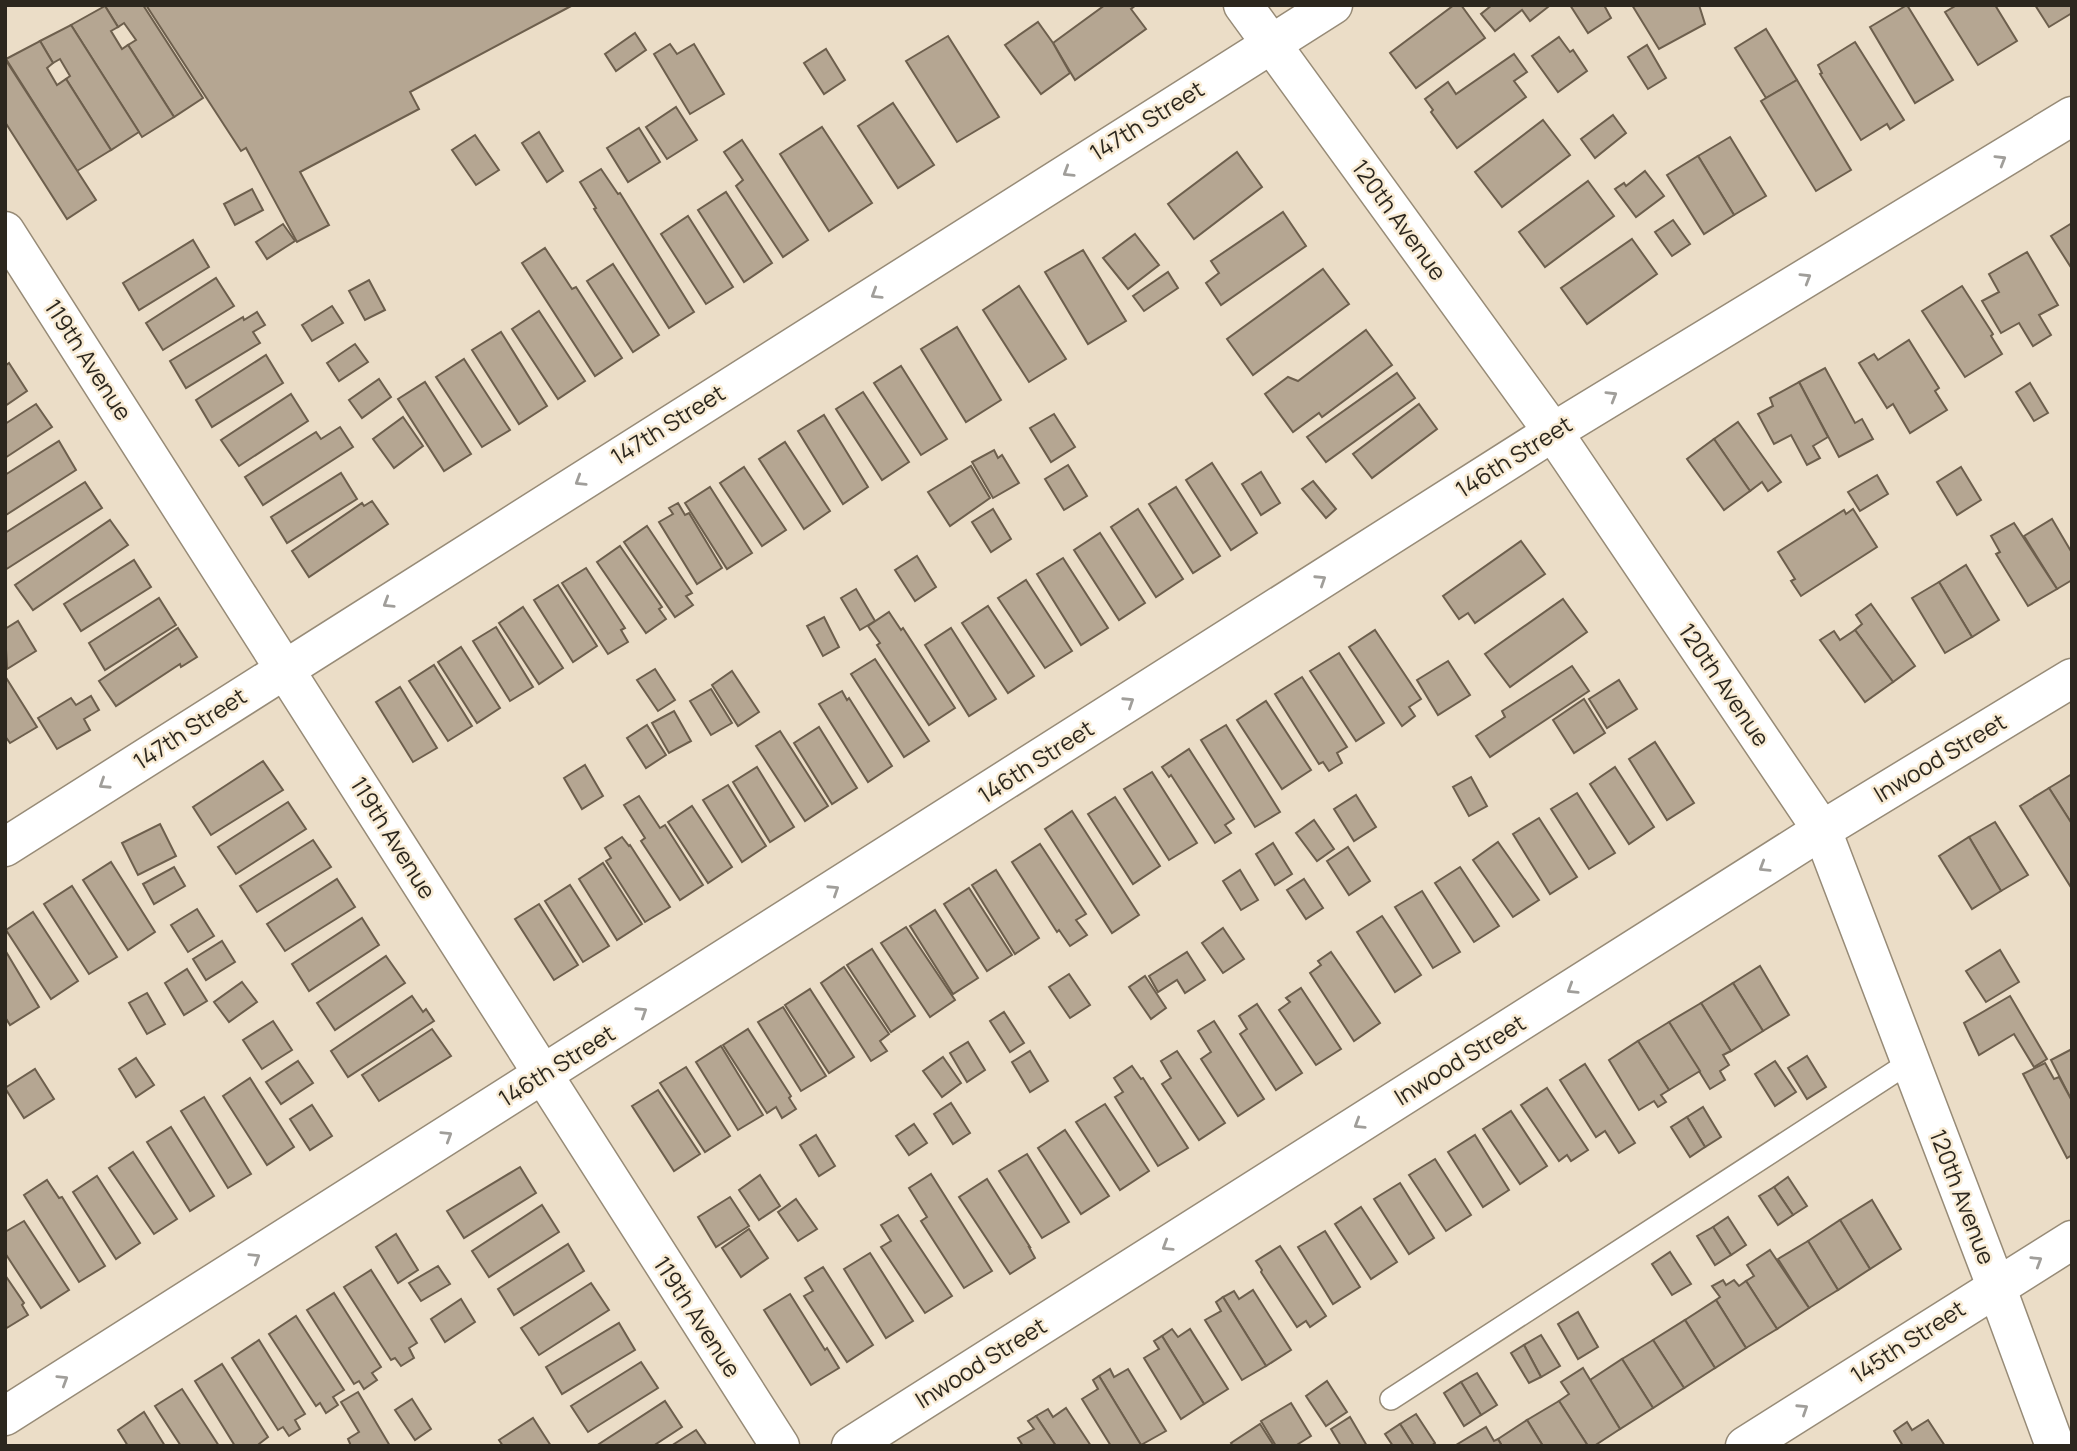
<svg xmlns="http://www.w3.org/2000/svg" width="2077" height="1451" font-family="Manrope,sans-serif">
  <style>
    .building { fill: #b5a692; stroke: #6d5f4d; stroke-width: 2 }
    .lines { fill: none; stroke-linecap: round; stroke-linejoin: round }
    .service-casing { stroke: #978b77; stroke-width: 24 }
    .minor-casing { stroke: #978b77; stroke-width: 41 }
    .service { stroke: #fff; stroke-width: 21 }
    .minor { stroke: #fff; stroke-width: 38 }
    .oneway { stroke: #a09e9a }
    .labels { text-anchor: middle; stroke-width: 5; stroke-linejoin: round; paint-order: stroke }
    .street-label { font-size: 23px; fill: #2c271e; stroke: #f8ebd4 }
  </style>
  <rect width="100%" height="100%" fill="#ebddc7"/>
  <g class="building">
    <polygon points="107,5 143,5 203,98 174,117 128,45 136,40 124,23 118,27 105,6"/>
    <polygon points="146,5 573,5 410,92 419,109 300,172 329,225 297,242 246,148 241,151"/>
    <polygon points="1105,5 1136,5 1131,9 1146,29 1075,80 1053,43"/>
    <polygon points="1454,5 1461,5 1485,38 1416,88 1390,53"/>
    <polygon points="1492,5 1546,5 1548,7 1530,21 1522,10 1495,31 1481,14"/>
    <polygon points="1570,5 1604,5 1611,18 1588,33"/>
    <polygon points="1632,5 1699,5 1705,24 1659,49"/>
    <polygon points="1907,5 1953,80 1915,103 1870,27"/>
    <polygon points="1957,5 1995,5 2017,41 1978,65 1945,12"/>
    <polygon points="2035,5 2072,5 2072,13 2049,27"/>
    <polygon points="105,6 118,27 111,31 122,49 128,45 174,117 142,137 71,25"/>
    <polygon points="1038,22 1053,43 1070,73 1041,94 1005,45"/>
    <polygon points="71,25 139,132 111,150 66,79 70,76 60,59 53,63 40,41"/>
    <polygon points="1766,29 1797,80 1766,98 1735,48"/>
    <polygon points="635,33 646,50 616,71 605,54"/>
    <polygon points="948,36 999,117 957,142 906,61"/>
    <polygon points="1559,37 1570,52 1573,50 1587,71 1558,92 1532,56"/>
    <polygon points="40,41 53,63 47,68 57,85 66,79 111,150 77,171 6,59"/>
    <polygon points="1855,42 1904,120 1890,129 1887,124 1861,140 1820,74 1822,73 1818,65"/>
    <polygon points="670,44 677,54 694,44 724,94 690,114 654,54"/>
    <polygon points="1647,45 1666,78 1648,89 1628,57"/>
    <polygon points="826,49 845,80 824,94 804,63"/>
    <polygon points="1514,54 1527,72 1514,81 1526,97 1457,148 1431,112 1433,110 1425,99 1448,82 1456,94"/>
    <polygon points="5,59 96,200 67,219 5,122"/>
    <polygon points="1797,80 1851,170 1816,191 1761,101"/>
    <polygon points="893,103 934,165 898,188 858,126"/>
    <polygon points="676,107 697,140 667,159 646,127"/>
    <polygon points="1613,115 1626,133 1595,158 1581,139"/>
    <polygon points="1543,120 1570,155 1502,207 1475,172"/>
    <polygon points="822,127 872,203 829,231 780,154"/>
    <polygon points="639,128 660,162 628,182 607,148"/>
    <polygon points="539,132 563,171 547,182 522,143"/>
    <polygon points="475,135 499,170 476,185 452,150"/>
    <polygon points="1730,137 1766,196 1734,215 1698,156"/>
    <polygon points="742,140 808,240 783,257 736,186 743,180 724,152"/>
    <polygon points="1237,152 1262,187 1194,239 1168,204"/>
    <polygon points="1698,156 1734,215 1704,234 1667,175"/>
    <polygon points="601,169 618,194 620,193 694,312 669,328 594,209 596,208 580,182"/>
    <polygon points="1645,171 1664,196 1636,217 1615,189 1624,183 1626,186"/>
    <polygon points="1588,181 1614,216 1545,267 1519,232"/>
    <polygon points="252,189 263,210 235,225 224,204"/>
    <polygon points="726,192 772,263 744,282 698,210"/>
    <polygon points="1283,212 1306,246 1221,305 1206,283 1219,273 1211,261"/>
    <polygon points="688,216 733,287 706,304 661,234"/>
    <polygon points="1673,220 1690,244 1672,256 1655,232"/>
    <polygon points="2072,223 2072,269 2051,236"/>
    <polygon points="283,224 295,241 267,259 256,242"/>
    <polygon points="1135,234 1159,265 1128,289 1103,258"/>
    <polygon points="1632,239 1657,274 1587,324 1561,288"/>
    <polygon points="193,240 209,267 139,310 123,283"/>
    <polygon points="545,248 572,289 576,287 622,358 595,376 522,263"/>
    <polygon points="1083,250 1126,321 1088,344 1045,272"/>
    <polygon points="2027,252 2058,305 2039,315 2051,335 2033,346 2019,323 2001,333 1982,301 1999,292 1989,274"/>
    <polygon points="613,264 659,335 633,352 587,281"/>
    <polygon points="1323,269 1349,304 1253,375 1227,339"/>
    <polygon points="1168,272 1178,288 1144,311 1133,296"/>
    <polygon points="216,278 234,306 163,350 146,323"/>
    <polygon points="369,280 385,310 365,320 349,291"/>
    <polygon points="1019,286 1066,359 1029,382 983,310"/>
    <polygon points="1962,286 1993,334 1991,336 2002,354 1965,377 1922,311"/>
    <polygon points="332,306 343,323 312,341 302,325"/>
    <polygon points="539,311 585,381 558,399 512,329"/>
    <polygon points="257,312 265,325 253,332 260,343 186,388 170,361 243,317 244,320"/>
    <polygon points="957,327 1001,400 966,422 921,349"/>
    <polygon points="1366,330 1392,365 1322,417 1319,413 1293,432 1265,394 1288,377 1298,381"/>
    <polygon points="501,332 547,406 519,424 472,350"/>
    <polygon points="1909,340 1939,388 1935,391 1947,410 1910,433 1893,404 1887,408 1859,363 1874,354 1878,360"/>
    <polygon points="355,344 368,362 339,381 327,363"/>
    <polygon points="266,355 283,383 212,427 196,400"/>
    <polygon points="464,359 510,430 482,447 436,377"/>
    <polygon points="9,363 27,391 5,406 5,366"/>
    <polygon points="901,366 947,439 921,455 874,383"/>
    <polygon points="1825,368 1855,423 1862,419 1873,439 1839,457 1799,382"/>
    <polygon points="1397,373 1415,398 1326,462 1307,437"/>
    <polygon points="379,379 391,397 362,418 349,400"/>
    <polygon points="425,382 471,454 444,471 398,399"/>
    <polygon points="1799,382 1828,437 1813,446 1820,458 1807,465 1791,435 1774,444 1758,414 1773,406 1770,398"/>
    <polygon points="2030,383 2048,413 2034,421 2016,392"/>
    <polygon points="863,392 909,462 882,480 836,409"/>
    <polygon points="291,394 308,421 239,466 221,440"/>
    <polygon points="36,404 52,427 5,458 5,424"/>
    <polygon points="1419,404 1437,429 1372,478 1353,454"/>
    <polygon points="1054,414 1075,447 1051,462 1030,428"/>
    <polygon points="824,415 868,487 843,504 798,431"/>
    <polygon points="403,417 423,446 394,468 373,439"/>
    <polygon points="1738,422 1781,482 1768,491 1762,482 1750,491 1714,439"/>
    <polygon points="340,427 353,447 263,505 245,477 316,432 321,439"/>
    <polygon points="1714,439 1750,491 1724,510 1687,459"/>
    <polygon points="59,441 76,470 6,515 5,475"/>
    <polygon points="785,442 830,511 804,529 759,459"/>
    <polygon points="994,450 998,458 1002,455 1019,483 993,498 972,462"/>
    <polygon points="1212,463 1257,533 1231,550 1186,480"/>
    <polygon points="1068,465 1087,496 1064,510 1045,479"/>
    <polygon points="971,466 990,498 950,526 928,492"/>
    <polygon points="744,467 786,530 762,546 720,483"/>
    <polygon points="1961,467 1981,500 1957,515 1937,482"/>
    <polygon points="1261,472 1280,503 1261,515 1242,484"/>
    <polygon points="341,473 357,499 287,543 271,517"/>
    <polygon points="1877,475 1888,494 1860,511 1848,492"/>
    <polygon points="1313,481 1336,509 1326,518 1302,489"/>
    <polygon points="85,482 102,508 5,570 5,533"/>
    <polygon points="710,487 752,553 727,569 685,503"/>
    <polygon points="1176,487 1220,556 1193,573 1149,504"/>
    <polygon points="372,501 388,524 309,577 292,551 362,503 364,506"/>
    <polygon points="678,503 685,515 689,513 722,568 697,584 659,522 673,514 669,508"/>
    <polygon points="993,509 1011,539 991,552 972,522"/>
    <polygon points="1138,509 1183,579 1156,597 1111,527"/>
    <polygon points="1853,509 1877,547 1801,596 1791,581 1795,579 1778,552 1844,510 1846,514"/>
    <polygon points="2052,519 2072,553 2072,580 2057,589 2024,536"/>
    <polygon points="110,520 128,545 33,610 15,585"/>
    <polygon points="2014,523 2057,589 2028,606 1996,554 2000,552 1991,536"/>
    <polygon points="647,526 692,593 686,596 693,605 675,617 624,542"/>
    <polygon points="1100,533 1145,603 1119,620 1074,550"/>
    <polygon points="1521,541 1545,574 1475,623 1468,613 1459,619 1443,596"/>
    <polygon points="620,546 662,607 659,609 666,619 646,633 597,562"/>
    <polygon points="917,556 936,587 915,601 895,570"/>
    <polygon points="1063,558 1108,628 1081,645 1037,574"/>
    <polygon points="134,560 151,587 81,631 64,604"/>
    <polygon points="1966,565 1999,620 1972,637 1939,582"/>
    <polygon points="586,568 625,628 621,630 628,642 608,654 562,583"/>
    <polygon points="1026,580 1072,651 1045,668 998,598"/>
    <polygon points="1939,582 1972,637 1945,653 1912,598"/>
    <polygon points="558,585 597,646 573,662 534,600"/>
    <polygon points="856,589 875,621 860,630 841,598"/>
    <polygon points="159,598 176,625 105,670 89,643"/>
    <polygon points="1563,599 1587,632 1510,687 1485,654"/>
    <polygon points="1871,604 1915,666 1893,682 1855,630 1862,624 1856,615"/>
    <polygon points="988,606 1034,676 1008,693 962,623"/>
    <polygon points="523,607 563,668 539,684 499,623"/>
    <polygon points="889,612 901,630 903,628 955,708 929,725 877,645 880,643 868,626"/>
    <polygon points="824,617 839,647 823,656 807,626"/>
    <polygon points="18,621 36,651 7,669 5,629"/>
    <polygon points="496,627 533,687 510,701 473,641"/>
    <polygon points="178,628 197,657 181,667 180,664 116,706 99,681"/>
    <polygon points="951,628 996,699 969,716 925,645"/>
    <polygon points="1375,630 1421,699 1409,707 1415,716 1402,726 1349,647"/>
    <polygon points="1855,630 1893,682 1865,702 1820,640 1834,631 1840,640"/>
    <polygon points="461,647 500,708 477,723 438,662"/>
    <polygon points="1339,653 1384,723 1356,741 1310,671"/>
    <polygon points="875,659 929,741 904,757 851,674"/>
    <polygon points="1448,661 1470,695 1438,715 1417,680"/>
    <polygon points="434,665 472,726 448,741 409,681"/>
    <polygon points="1572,666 1589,691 1490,757 1476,736 1505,717 1502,711"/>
    <polygon points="655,669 675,700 658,711 637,680"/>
    <polygon points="732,671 759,712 738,726 712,685"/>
    <polygon points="5,676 37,727 10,743 5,736"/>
    <polygon points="1302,677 1347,747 1337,753 1342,763 1329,771 1323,762 1319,764 1275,694"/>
    <polygon points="1619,680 1637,709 1607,728 1589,699"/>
    <polygon points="400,687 437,748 413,762 376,702"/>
    <polygon points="711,689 732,723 711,735 690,701"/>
    <polygon points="842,691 847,700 849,698 892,766 868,782 819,704"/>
    <polygon points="91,696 99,710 84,719 90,730 57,749 38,718 71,698 76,705"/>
    <polygon points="1584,699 1605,733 1574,753 1553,720"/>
    <polygon points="1266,701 1311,770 1282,789 1237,720"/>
    <polygon points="674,711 691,741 669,753 652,723"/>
    <polygon points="647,725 666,755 646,768 627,738"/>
    <polygon points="1226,725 1280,812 1255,827 1201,740"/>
    <polygon points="819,727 857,788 832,804 794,743"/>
    <polygon points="780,731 828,806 805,821 756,746"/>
    <polygon points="1655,742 1694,803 1667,820 1629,759"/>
    <polygon points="1189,749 1234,819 1225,825 1231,833 1215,843 1171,775 1169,777 1162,767"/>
    <polygon points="263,761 283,790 211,835 193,807"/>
    <polygon points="585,765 603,796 582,809 564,778"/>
    <polygon points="757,767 794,827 770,842 733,782"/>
    <polygon points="1615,767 1654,827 1629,844 1590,784"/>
    <polygon points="1152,772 1197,843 1169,860 1124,789"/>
    <polygon points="2072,774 2072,824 2049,788"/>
    <polygon points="1471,777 1487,806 1469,816 1453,787"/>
    <polygon points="728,785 766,846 742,862 703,800"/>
    <polygon points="2049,788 2072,824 2072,889 2020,806"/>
    <polygon points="1577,793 1615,853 1589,869 1551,809"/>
    <polygon points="1356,795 1376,827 1354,841 1334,809"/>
    <polygon points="639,796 660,828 665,825 703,885 680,900 641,841 645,838 624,805"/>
    <polygon points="1115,797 1160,866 1133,884 1088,814"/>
    <polygon points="288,802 306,829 236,874 218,847"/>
    <polygon points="692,806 732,867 708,883 668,822"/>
    <polygon points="1072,811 1139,915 1112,933 1045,829"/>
    <polygon points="1539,818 1577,877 1550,894 1513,834"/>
    <polygon points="1314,820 1334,849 1317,861 1296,833"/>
    <polygon points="1995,822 2028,875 2001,891 1969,837"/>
    <polygon points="160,824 176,856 138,875 122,843"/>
    <polygon points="622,837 629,846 630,845 670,907 645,922 606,861 611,858 605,848"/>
    <polygon points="1969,837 2001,891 1972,909 1939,856"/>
    <polygon points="313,840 331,867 257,912 240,886"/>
    <polygon points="1498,842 1539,900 1513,917 1473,860"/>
    <polygon points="1273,843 1292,874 1275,885 1256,854"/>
    <polygon points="1040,844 1086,914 1076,920 1087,935 1070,946 1059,930 1057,932 1012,862"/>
    <polygon points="1348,847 1370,881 1349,895 1327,861"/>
    <polygon points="111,862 155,932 128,950 83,880"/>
    <polygon points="603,863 642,924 617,940 579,879"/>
    <polygon points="174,867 185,886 154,904 143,884"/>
    <polygon points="1460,867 1499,926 1474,942 1435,883"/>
    <polygon points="996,870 1039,938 1015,954 972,885"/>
    <polygon points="1240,870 1258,900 1241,910 1223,881"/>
    <polygon points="337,879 355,907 285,951 267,924"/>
    <polygon points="1304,879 1323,908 1306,919 1287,890"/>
    <polygon points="570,885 609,946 583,962 545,901"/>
    <polygon points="72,886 117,957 89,974 44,904"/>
    <polygon points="969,888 1012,955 987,971 944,904"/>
    <polygon points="1422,891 1460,952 1433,968 1395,907"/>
    <polygon points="539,904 578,965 554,980 515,919"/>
    <polygon points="197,909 214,936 188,952 171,925"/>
    <polygon points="935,910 978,978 953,994 910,926"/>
    <polygon points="33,912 78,981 51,999 6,930"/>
    <polygon points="1382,916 1421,975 1395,992 1357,932"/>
    <polygon points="362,918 379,945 309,991 292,964"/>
    <polygon points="906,927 955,1000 930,1017 881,943"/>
    <polygon points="1223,928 1244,959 1223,973 1202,943"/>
    <polygon points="222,941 235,962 206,980 193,959"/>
    <polygon points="872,949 915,1016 891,1032 847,965"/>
    <polygon points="5,950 39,1007 10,1025 5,1017"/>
    <polygon points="2000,950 2019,982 1986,1002 1966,971"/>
    <polygon points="1187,952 1205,980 1185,993 1177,980 1158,992 1149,976"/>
    <polygon points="1331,952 1380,1023 1354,1041 1310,973 1321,965 1318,961"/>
    <polygon points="386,956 405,983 335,1030 317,1003"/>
    <polygon points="1760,966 1789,1015 1763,1031 1733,983"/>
    <polygon points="844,967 889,1034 880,1041 887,1051 871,1061 821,983"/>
    <polygon points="187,969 207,1001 184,1015 165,983"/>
    <polygon points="1069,974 1090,1005 1070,1018 1049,987"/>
    <polygon points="1145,976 1166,1008 1151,1019 1129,987"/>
    <polygon points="242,982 257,1002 229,1022 214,1002"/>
    <polygon points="1733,983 1763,1031 1731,1051 1701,1003"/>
    <polygon points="1301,988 1341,1049 1316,1065 1279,1010 1290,1002 1286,998"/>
    <polygon points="810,989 854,1057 829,1073 785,1005"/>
    <polygon points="147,993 165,1024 147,1034 129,1003"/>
    <polygon points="412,996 423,1012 426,1009 434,1021 348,1077 331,1051"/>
    <polygon points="2010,996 2047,1059 2034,1067 2014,1034 1979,1055 1964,1023"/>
    <polygon points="1701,1003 1731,1051 1723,1055 1729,1065 1720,1071 1725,1080 1710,1089 1669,1022"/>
    <polygon points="1257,1004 1302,1073 1276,1090 1240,1034 1247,1029 1239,1016"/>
    <polygon points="783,1007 826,1076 801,1091 758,1022"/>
    <polygon points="1004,1012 1024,1043 1010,1052 990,1021"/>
    <polygon points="273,1021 292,1050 262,1069 243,1040"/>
    <polygon points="1214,1021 1264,1099 1238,1116 1201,1059 1211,1052 1198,1031"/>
    <polygon points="1669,1022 1700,1071 1669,1090 1638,1041"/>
    <polygon points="432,1029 451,1056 379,1101 362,1075"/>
    <polygon points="748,1029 791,1096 789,1098 796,1109 782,1118 776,1107 767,1113 723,1045"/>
    <polygon points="1638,1041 1669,1090 1661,1095 1666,1102 1658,1107 1654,1101 1639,1110 1609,1060"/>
    <polygon points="968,1042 985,1070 967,1082 950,1053"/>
    <polygon points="721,1046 763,1115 738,1130 696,1062"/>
    <polygon points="2072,1049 2072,1101 2051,1060"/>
    <polygon points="1030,1051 1048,1081 1030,1092 1012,1062"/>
    <polygon points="1177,1051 1225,1123 1199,1140 1162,1084 1171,1078 1161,1061"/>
    <polygon points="1807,1056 1826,1087 1807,1099 1788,1068"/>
    <polygon points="943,1057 961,1083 942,1097 923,1071"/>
    <polygon points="136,1058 154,1085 136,1097 119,1069"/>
    <polygon points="298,1061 313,1083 281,1104 266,1082"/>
    <polygon points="1775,1061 1796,1092 1775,1106 1755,1074"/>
    <polygon points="2045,1063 2054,1079 2059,1077 2072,1101 2072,1155 2067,1158 2023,1074"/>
    <polygon points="1585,1064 1635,1143 1619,1153 1605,1131 1596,1137 1560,1080"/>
    <polygon points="1132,1066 1141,1079 1143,1078 1188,1148 1158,1166 1115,1097 1123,1092 1114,1078"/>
    <polygon points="686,1067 730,1136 705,1152 660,1083"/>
    <polygon points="35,1069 54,1099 24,1118 5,1088"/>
    <polygon points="250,1078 294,1147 267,1165 223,1096"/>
    <polygon points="1547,1088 1588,1150 1571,1161 1567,1155 1559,1161 1521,1105"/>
    <polygon points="658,1090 700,1154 674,1171 632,1106"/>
    <polygon points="204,1097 251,1174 228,1188 181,1111"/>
    <polygon points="951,1103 970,1133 953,1144 934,1114"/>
    <polygon points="1105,1104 1149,1171 1120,1190 1076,1122"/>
    <polygon points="312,1105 332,1136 310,1150 290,1119"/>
    <polygon points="1703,1107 1721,1137 1705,1147 1687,1117"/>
    <polygon points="1511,1111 1547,1166 1520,1184 1483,1129"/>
    <polygon points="1687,1117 1705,1147 1690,1157 1671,1127"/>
    <polygon points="914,1124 927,1143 909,1155 896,1136"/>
    <polygon points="171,1127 214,1196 190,1211 147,1142"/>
    <polygon points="1065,1130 1109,1196 1081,1214 1038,1148"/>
    <polygon points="816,1135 835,1166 819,1176 800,1145"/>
    <polygon points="1475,1135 1509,1190 1483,1207 1448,1152"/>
    <polygon points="133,1152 177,1219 154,1234 109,1168"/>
    <polygon points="1027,1154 1069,1222 1042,1238 999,1171"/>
    <polygon points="1435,1159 1471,1215 1446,1231 1409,1175"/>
    <polygon points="520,1167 536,1193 464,1238 447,1211"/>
    <polygon points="931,1174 992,1271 964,1288 921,1221 927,1217 909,1188"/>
    <polygon points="760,1175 780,1206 759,1220 739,1190"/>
    <polygon points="97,1176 140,1243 116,1259 73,1192"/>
    <polygon points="1788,1177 1807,1206 1793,1215 1774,1187"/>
    <polygon points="987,1179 1030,1247 1029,1247 1035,1258 1010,1274 959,1197"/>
    <polygon points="47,1180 59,1198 62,1197 105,1266 79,1282 24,1195"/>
    <polygon points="1400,1183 1434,1238 1409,1254 1374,1199"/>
    <polygon points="1774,1187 1793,1215 1778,1225 1759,1196"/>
    <polygon points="730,1197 749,1226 716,1247 698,1217"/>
    <polygon points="796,1199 817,1229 798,1241 778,1212"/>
    <polygon points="1872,1200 1901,1249 1870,1269 1840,1220"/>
    <polygon points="542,1205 559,1232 489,1277 472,1251"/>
    <polygon points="1361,1207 1397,1262 1371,1279 1335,1224"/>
    <polygon points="898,1215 952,1296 925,1313 881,1247 891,1241 881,1225"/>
    <polygon points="1728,1217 1746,1245 1731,1255 1713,1227"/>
    <polygon points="1840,1220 1870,1269 1838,1290 1808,1241"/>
    <polygon points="24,1221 69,1290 41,1308 5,1253 5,1232"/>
    <polygon points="1713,1227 1731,1255 1715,1265 1697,1236"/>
    <polygon points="749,1229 768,1258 741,1277 722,1248"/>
    <polygon points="1325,1231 1360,1287 1333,1304 1298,1247"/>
    <polygon points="396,1234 418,1270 398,1283 376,1247"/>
    <polygon points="1808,1241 1838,1290 1809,1308 1778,1259"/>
    <polygon points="568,1244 584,1271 514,1315 498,1289"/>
    <polygon points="1280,1246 1326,1316 1310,1327 1306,1321 1297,1327 1261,1272 1262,1270 1256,1261"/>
    <polygon points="1770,1250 1809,1308 1777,1329 1746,1281 1754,1276 1747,1265"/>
    <polygon points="1670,1252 1691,1284 1672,1295 1652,1264"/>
    <polygon points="870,1253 913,1321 886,1338 844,1269"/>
    <polygon points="438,1266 450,1284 421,1301 409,1283"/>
    <polygon points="823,1267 873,1345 847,1362 804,1296 813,1291 805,1278"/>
    <polygon points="371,1270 417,1343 409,1348 414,1358 401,1366 395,1358 391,1360 344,1287"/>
    <polygon points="5,1275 24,1303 22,1305 28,1315 5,1329"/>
    <polygon points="1723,1280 1726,1285 1734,1280 1739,1286 1746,1281 1777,1329 1746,1348 1716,1300 1720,1297 1712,1286"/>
    <polygon points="591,1283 609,1310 539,1355 521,1328"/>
    <polygon points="1253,1290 1291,1350 1266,1366 1223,1297 1234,1291 1239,1299"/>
    <polygon points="334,1293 381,1367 372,1373 377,1380 364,1389 359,1381 354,1384 307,1310"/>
    <polygon points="790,1294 825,1350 827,1348 839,1368 811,1385 764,1310"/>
    <polygon points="1223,1297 1266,1366 1242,1380 1205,1320 1221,1311 1216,1302"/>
    <polygon points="461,1299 475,1322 445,1342 431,1319"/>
    <polygon points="1716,1300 1746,1348 1715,1368 1685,1320"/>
    <polygon points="1578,1312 1598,1347 1578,1359 1558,1324"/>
    <polygon points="296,1316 344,1390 333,1397 338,1405 326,1413 320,1403 316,1406 269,1334"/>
    <polygon points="1685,1320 1715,1368 1684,1388 1653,1340"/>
    <polygon points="619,1323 635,1350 562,1394 546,1367"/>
    <polygon points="1172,1329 1178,1337 1190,1329 1228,1389 1204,1404 1162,1336"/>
    <polygon points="1541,1335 1560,1366 1541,1377 1524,1345"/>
    <polygon points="1162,1336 1204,1404 1181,1419 1144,1358 1159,1349 1154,1341"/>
    <polygon points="259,1340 305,1414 295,1420 300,1429 289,1436 283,1427 278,1430 232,1358"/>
    <polygon points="1653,1340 1684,1388 1653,1408 1622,1359"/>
    <polygon points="1524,1345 1541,1377 1529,1383 1511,1353"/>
    <polygon points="1622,1359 1653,1408 1620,1429 1590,1380"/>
    <polygon points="641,1362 658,1388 588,1432 571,1406"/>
    <polygon points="222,1364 268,1437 259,1444 260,1446 235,1446 195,1381"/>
    <polygon points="1583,1368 1620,1429 1594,1446 1588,1446 1559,1401 1569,1394 1561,1382"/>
    <polygon points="1110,1369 1114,1377 1128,1369 1166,1431 1141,1445 1099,1376"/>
    <polygon points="1477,1373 1497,1405 1481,1415 1461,1382"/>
    <polygon points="1099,1376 1141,1445 1141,1446 1111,1446 1082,1399 1098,1389 1093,1380"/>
    <polygon points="1327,1381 1347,1412 1326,1426 1306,1396"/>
    <polygon points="1461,1382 1481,1415 1464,1426 1444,1393"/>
    <polygon points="182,1389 219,1446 181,1446 155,1406"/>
    <polygon points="358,1392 390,1446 351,1446 348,1439 359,1432 341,1402"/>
    <polygon points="412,1399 431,1429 415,1440 395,1410"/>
    <polygon points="665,1401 682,1427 653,1446 596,1446"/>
    <polygon points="1559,1401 1588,1446 1543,1446 1527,1420"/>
    <polygon points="1291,1403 1311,1436 1295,1446 1276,1446 1261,1421"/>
    <polygon points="1066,1408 1091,1446 1056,1446 1036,1416 1048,1409 1053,1417"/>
    <polygon points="144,1412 165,1446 128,1446 118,1430"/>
    <polygon points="1416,1414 1435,1443 1431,1446 1414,1446 1400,1424"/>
    <polygon points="1036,1416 1056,1446 1023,1446 1018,1438 1034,1429 1028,1421"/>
    <polygon points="1350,1417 1367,1446 1341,1446 1331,1429"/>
    <polygon points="533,1418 551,1446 503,1446 499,1440"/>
    <polygon points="1527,1420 1543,1446 1502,1446 1498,1439"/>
    <polygon points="1928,1420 1945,1446 1903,1446 1894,1431 1907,1422 1912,1430"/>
    <polygon points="1260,1424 1274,1446 1233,1446 1231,1443"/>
    <polygon points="1400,1424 1414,1446 1393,1446 1385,1434"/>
    <polygon points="1486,1427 1494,1441 1498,1439 1502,1446 1456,1445"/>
    <polygon points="696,1430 707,1446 671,1446"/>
  </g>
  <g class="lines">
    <g class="service-casing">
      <polyline id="service" points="1391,1399 1910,1062"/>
    </g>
    <g class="minor-casing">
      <g id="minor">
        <polyline points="1243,5 1553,432 1822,830 1996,1286 2055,1446"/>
        <polyline points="5,231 780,1446"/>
        <polyline points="5,847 1333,5"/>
        <polyline points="5,1416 1553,432 2072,116"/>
        <polyline points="851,1446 1822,830 2072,678"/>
        <polyline points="1745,1446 2072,1240"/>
      </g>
    </g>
    <use href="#service" class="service"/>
    <use href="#minor" class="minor"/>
  </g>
  <defs><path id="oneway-chevron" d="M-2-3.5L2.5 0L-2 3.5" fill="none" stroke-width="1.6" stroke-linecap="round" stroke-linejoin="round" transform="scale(1.75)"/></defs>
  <g class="oneway">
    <use href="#oneway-chevron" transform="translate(2001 160) rotate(-31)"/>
    <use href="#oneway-chevron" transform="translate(1068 172) rotate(148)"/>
    <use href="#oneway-chevron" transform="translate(1806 278) rotate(-31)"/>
    <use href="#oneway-chevron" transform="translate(876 294) rotate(148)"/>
    <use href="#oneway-chevron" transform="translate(1612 396) rotate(-31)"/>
    <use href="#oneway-chevron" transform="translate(580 481) rotate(148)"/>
    <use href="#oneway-chevron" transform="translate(1321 580) rotate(-33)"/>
    <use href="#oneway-chevron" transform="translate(388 603) rotate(148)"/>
    <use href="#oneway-chevron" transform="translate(1129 702) rotate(-33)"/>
    <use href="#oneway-chevron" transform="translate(104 784) rotate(147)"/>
    <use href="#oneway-chevron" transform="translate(1764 867) rotate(148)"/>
    <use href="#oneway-chevron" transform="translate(834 890) rotate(-33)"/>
    <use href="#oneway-chevron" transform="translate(1572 989) rotate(148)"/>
    <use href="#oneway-chevron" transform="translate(642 1012) rotate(-33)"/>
    <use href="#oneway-chevron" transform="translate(1359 1124) rotate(148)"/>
    <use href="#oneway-chevron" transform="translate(447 1136) rotate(-32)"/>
    <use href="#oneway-chevron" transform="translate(1167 1246) rotate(148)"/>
    <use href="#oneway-chevron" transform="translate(255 1258) rotate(-32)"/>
    <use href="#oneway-chevron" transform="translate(2037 1261) rotate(-32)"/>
    <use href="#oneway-chevron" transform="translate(63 1380) rotate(-32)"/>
    <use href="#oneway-chevron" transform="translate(1803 1409) rotate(-33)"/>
  </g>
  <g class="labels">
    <g class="street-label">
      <text transform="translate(1147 121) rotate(-32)" y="8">147th Street</text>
      <text transform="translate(1399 220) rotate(54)" y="8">120th Avenue</text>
      <text transform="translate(88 360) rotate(57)" y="8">119th Avenue</text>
      <text transform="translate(668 425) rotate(-32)" y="8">147th Street</text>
      <text transform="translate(1514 457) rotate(-32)" y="8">146th Street</text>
      <text transform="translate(1724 685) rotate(56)" y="8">120th Avenue</text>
      <text transform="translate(190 729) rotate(-33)" y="8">147th Street</text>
      <text transform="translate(1940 758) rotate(-31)" y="8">Inwood Street</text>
      <text transform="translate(1036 762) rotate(-33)" y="8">146th Street</text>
      <text transform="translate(393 838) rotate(58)" y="8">119th Avenue</text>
      <text transform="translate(1460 1060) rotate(-32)" y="8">Inwood Street</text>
      <text transform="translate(557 1066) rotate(-32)" y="8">146th Street</text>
      <text transform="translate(1962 1197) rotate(69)" y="8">120th Avenue</text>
      <text transform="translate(697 1317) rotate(57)" y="8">119th Avenue</text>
      <text transform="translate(1908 1342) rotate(-33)" y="8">145th Street</text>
      <text transform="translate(981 1363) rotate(-32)" y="8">Inwood Street</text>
    </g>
  </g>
  <rect width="2077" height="1451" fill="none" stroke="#2c271e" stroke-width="14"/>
</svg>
